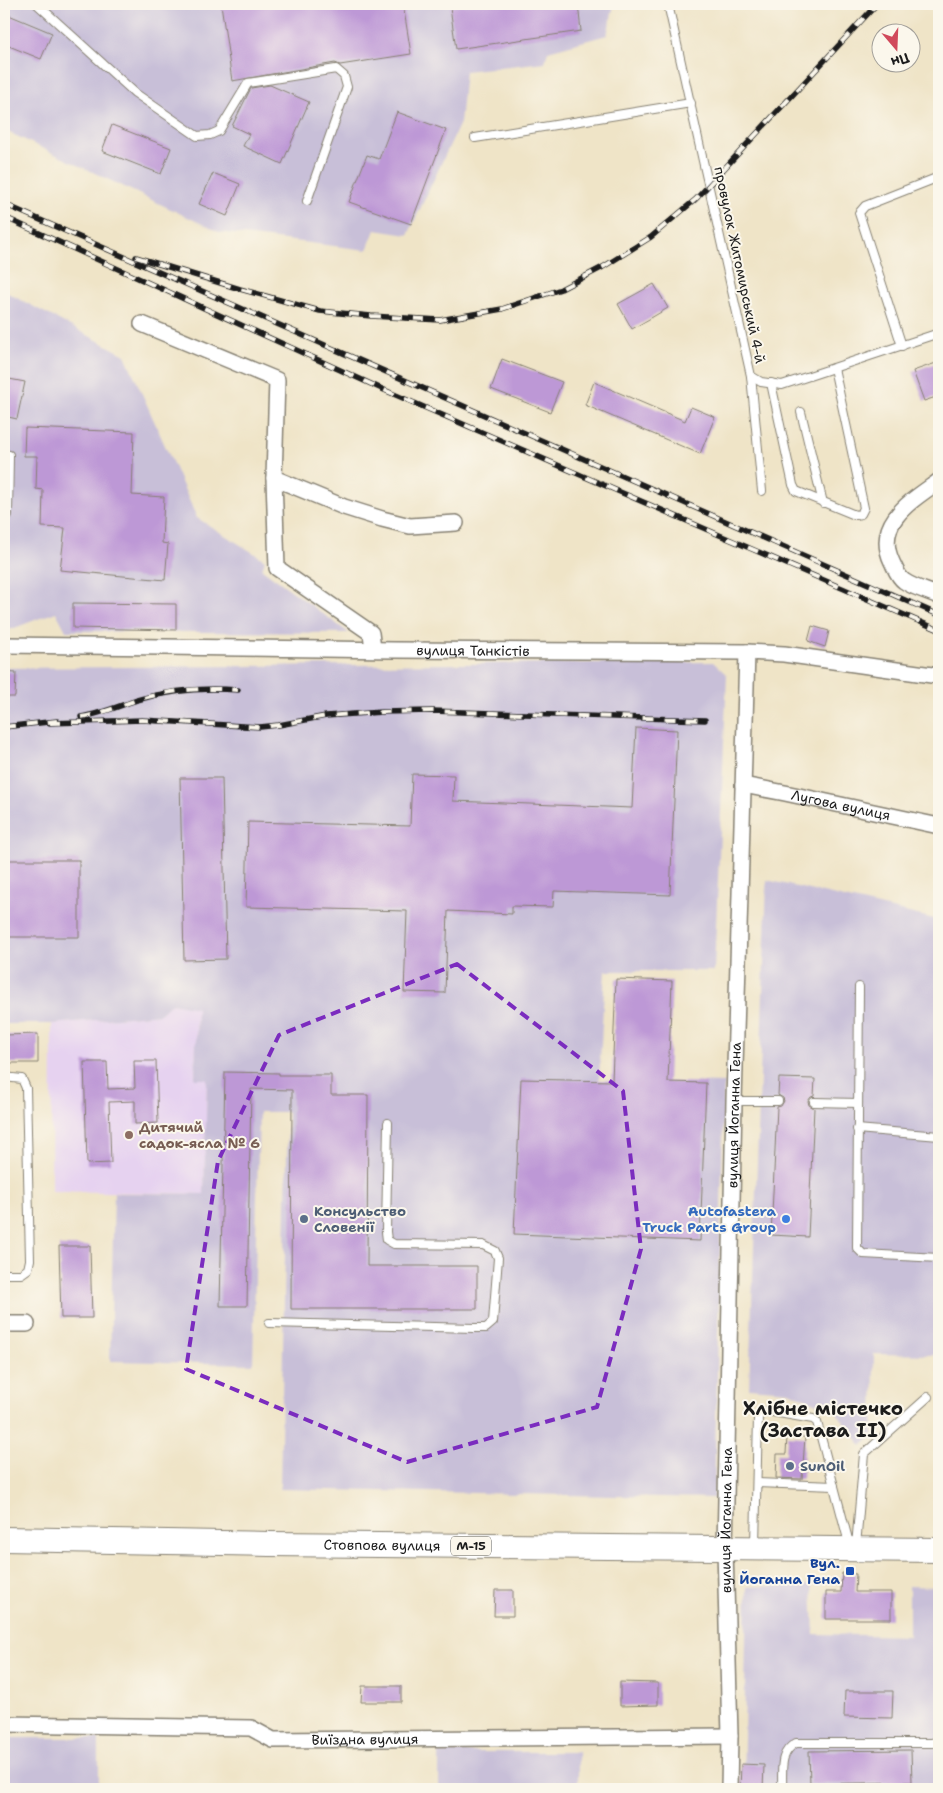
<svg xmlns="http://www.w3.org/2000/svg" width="943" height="1793" font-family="'Shantell Sans',sans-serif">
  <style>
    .built { fill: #e6d2f0 }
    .industrial { fill: #c8bfd8 }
    .building { fill: #bd98d6 }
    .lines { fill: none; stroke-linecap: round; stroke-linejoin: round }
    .lane-casing { stroke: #868072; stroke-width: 10 }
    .street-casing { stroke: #868072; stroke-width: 18 }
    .primary-casing { stroke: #868072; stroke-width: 26 }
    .lane { stroke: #fff; stroke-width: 8 }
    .street { stroke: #fff; stroke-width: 15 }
    .primary { stroke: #fff; stroke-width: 24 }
    .rail-casing { stroke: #1c1c1c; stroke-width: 5.5 }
    .rail { stroke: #fbf7ec; stroke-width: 4; stroke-dasharray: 11; stroke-linecap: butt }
    .marked { fill: none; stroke: #7b2cbf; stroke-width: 4; stroke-dasharray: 10 6; stroke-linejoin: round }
    .education-dot { fill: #8d6e63; stroke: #fbf7ec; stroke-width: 2 }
    .service-dot { fill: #5c6f8a; stroke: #fbf7ec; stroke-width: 2 }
    .shop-dot { fill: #3f7fe0; stroke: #fbf7ec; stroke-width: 2 }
    .transit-dot { fill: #1a4fb4; stroke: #fbf7ec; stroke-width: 2 }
    .labels { text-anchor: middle; stroke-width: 4; stroke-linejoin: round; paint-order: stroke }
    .shield { fill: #fbf7ec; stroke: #5f5e5a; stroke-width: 1 }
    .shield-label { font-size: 12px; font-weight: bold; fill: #1c1c1c }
    .street-label { font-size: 14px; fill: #1c1c1c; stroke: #fbf7ec }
    .education-label { font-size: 14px; font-weight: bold; fill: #785e54; stroke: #fbf7ec; text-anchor: start }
    .service-label { font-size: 14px; font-weight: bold; fill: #4e5e75; stroke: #fbf7ec; text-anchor: start }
    .shop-label { font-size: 14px; font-weight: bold; fill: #366cbe; stroke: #fbf7ec; text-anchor: end }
    .transit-label { font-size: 14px; font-weight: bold; fill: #164399; stroke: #fbf7ec; text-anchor: end }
    .district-label { font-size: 19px; font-weight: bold; fill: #1c1c1c; stroke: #fbf7ec }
  </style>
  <rect width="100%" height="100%" fill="#fbf7ec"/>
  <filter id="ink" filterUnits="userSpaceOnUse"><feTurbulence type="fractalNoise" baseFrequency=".02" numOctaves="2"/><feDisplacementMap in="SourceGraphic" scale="10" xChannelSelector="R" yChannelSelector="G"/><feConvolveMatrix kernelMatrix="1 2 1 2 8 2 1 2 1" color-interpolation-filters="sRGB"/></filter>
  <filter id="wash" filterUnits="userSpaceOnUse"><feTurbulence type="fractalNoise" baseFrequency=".0096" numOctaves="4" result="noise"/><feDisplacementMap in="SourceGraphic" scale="20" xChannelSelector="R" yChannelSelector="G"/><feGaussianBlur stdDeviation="1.12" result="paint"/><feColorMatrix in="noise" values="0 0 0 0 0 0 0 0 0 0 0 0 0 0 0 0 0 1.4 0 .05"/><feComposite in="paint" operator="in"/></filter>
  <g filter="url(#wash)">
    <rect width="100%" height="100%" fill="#efe4c7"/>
    <polygon class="built" points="172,1003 197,1007 195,1078 207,1079 204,1194 51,1191 52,1024 160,1014"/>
    <g class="industrial">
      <polygon points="4,4 617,4 614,5 607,35 548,51 545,62 465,71 460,123 408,235 375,230 367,250 219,232 4,130"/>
      <polygon points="4,291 125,355 197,518 265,560 262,569 349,633 66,631 56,612 4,632"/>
      <polygon points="713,662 727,675 714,971 605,971 599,1080 724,1083 714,1498 280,1489 288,1112 259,1112 253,1364 110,1361 114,1193 204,1194 207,1079 195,1079 197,1008 172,1003 160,1014 52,1024 4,1024 4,668"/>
      <polygon points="767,880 939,920 939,1355 874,1354 873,1434 862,1446 836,1412 789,1391 749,1388"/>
      <polygon points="812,1585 814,1634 909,1636 909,1586 939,1587 939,1789 743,1789 747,1587"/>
      <rect x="4" y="1738" width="95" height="51"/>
      <rect x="439" y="1752" width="139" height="37"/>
    </g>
    <g id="blocks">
      <g class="building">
        <polygon points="221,4 403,4 411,54 340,65 335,63 232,81"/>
        <polygon points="475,4 578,4 581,31 456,49 450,7"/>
        <polygon points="4,13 52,33 41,59 4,44"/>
        <polygon points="270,85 309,102 282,164 243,146 249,134 232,126 251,88"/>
        <polygon points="397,112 446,130 411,224 349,202 367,155 379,159"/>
        <polygon points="112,125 171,148 161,174 102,151"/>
        <polygon points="213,173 240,184 227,216 199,204"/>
        <polygon points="654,284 668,308 632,329 618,304"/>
        <polygon points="502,359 562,382 550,412 491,389"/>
        <polygon points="939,362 939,396 924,401 913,371"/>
        <polygon points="4,378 25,382 17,419 4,416"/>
        <polygon points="594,382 685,421 691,407 715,417 700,454 585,405"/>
        <polygon points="25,428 134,432 132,495 164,497 162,543 168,544 165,580 60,570 65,528 42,527 43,490 36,489 37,456 24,456"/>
        <polygon points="73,603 176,604 176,630 73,628"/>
        <polygon points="812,626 829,631 825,647 808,641"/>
        <polygon points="4,672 16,673 15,697 4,697"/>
        <polygon points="636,728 677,730 670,895 554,891 553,907 512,906 512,914 448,911 445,993 404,992 407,911 246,907 248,822 410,826 412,774 454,775 453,801 632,808"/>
        <polygon points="180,778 222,778 226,959 184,960"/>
        <rect x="4" y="860" width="75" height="77"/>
        <polygon points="616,979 672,981 668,1082 706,1083 700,1241 514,1234 521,1079 612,1081"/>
        <polygon points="38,1034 38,1063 4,1063 4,1035"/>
        <polygon points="134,1061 156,1061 158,1123 135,1124 135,1101 109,1102 111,1163 87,1164 84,1062 107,1062 108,1089 135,1088"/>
        <polygon points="225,1072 279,1073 279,1075 331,1075 331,1095 368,1095 367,1266 477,1266 477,1309 291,1309 292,1090 251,1089 247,1306 220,1306"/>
        <polygon points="779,1078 815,1079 814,1096 811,1097 808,1101 809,1105 814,1108 808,1237 771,1235 777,1107 781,1106 784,1101 783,1098 778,1095"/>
        <polygon points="59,1246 90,1246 92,1318 61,1318"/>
        <polygon points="787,1436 805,1437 802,1479 776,1478 777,1454 786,1454"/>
        <polygon points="842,1573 856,1574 855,1592 891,1592 891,1619 826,1619 826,1592 841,1592"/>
        <polygon points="495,1590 513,1590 513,1616 494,1616"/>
        <polygon points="620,1682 658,1683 658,1705 620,1706"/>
        <polygon points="362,1686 401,1686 401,1702 361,1702"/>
        <polygon points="845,1691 893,1691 892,1718 844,1717"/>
        <polygon points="911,1750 912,1782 810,1784 809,1751"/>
        <polygon points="741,1764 764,1765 763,1789 740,1789"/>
      </g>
    </g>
  </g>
  <g filter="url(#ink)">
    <use href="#blocks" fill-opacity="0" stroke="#868072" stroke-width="1"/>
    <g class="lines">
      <g class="lane-casing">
        <g id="lane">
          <polyline points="37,4 135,93 197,136 210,135 219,131 248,83 336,69 344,76 347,87 307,201"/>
          <polyline points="668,4 751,376 761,382 782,385 939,333"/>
          <polyline points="475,138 691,103"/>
          <polyline points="902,346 859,213 865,206 939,177"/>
          <polyline points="751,376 762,491"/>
          <polyline points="771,383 793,485 796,491 855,515 861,514 864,508 834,368"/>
          <polyline points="801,412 823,503"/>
          <polyline points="4,454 9,455 8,515 4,514"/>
          <polyline points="859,987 857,1248 863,1254 939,1258"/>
          <polyline points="4,1077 22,1079 26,1088 30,1260 28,1269 21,1274 4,1274"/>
          <polyline points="734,1101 778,1101"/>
          <polyline points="814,1102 858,1103"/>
          <polyline points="857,1129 939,1136"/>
          <polyline points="269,1323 475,1328 486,1328 493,1322 498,1258 495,1251 483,1245 394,1244 387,1240 386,1232 388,1123"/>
          <polyline points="757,1483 834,1486"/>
          <polyline points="755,1545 758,1417 762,1413 767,1411 813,1419 817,1422 850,1547"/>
          <polyline points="856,1546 864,1454 928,1397"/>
          <path d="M782 1789C783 1771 778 1753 796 1743H932L939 1740"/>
        </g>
      </g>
      <g class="street-casing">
        <g id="street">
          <polyline points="142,324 277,380 274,478 277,568 371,633 373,649"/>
          <polyline points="274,478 344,507 382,519 410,526 456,523"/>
          <path d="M939 481C913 500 873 522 892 562 895 568 898 577 904 581 914 588 928 591 939 596"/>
          <path id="s1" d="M4 645 395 650 747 652 784 654 939 676"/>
          <path id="s2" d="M743 785 785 793 939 826"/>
          <polyline points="4,1324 27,1324"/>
          <path id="s3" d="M4 1724 251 1728 273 1740 730 1736"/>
          <path id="s4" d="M729 1789 730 1736 725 1549 734 1101 747 652"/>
        </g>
      </g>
      <g class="primary-casing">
        <g id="primary">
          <path id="s5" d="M4 1539 269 1544 939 1550"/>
        </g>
      </g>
      <use href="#lane" class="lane"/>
      <use href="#street" class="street"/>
      <use href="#primary" class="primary"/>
      <g class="rail-casing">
        <g id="rail">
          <polyline points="4,204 939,615"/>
          <polyline points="4,217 382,389 939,630"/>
          <polyline points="136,257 240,289 320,311 371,316 440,320 502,309 561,289 603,267 651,237 696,199 877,4"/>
          <path d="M81 717C101 714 119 706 137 700 170 690 203 687 238 690"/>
          <polyline points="50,723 142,720 260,727 279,725 326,716 382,712 432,711 705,720"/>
          <polyline points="4,727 57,721"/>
        </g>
      </g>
      <use href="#rail" class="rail"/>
    </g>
  </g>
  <path class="marked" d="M457 964 623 1091 641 1249 597 1407 407 1462 186 1369 218 1161 279 1035Z"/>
  <circle class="education-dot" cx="129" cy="1135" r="5"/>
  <g class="service-dot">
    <circle cx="304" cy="1219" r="5"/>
    <circle cx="790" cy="1466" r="5"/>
  </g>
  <circle class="shop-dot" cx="786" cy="1219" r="5"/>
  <rect class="transit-dot" x="845" y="1566" width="10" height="10" rx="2.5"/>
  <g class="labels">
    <rect class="shield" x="451" y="1536.5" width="40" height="19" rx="4"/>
    <g class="shield-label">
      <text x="471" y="1550">М-15</text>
    </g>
    <g class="street-label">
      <text transform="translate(740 265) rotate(78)" y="5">провулок Житомирський 4-й</text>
      <text dy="5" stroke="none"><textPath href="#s1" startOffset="469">вулиця Танкістів</textPath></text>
      <text dy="5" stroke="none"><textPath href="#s2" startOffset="100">Лугова вулиця</textPath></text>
      <text dy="5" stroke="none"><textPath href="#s4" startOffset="674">вулиця Йоганна Гена</textPath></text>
      <text dy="5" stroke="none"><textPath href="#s4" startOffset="269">вулиця Йоганна Гена</textPath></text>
      <text dy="5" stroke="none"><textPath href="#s5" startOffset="378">Стовпова вулиця</textPath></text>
      <text dy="5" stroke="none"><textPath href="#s3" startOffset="364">Виїздна вулиця</textPath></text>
    </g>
    <g class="education-label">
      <text x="139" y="1132">Дитячий<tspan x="139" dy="16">садок-ясла № 6</tspan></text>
    </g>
    <g class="service-label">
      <text x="314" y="1216">Консульство<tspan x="314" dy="16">Словенії</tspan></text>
      <text x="800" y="1471">SunOil</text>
    </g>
    <g class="shop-label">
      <text x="776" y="1216">Autofastera<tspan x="776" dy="16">Truck Parts Group</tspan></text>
    </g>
    <g class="transit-label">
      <text x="840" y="1568">Вул.<tspan x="840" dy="16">Йоганна Гена</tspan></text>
    </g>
    <g class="district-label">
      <text x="823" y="1415">Хлібне містечко<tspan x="823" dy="22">(Застава ІІ)</tspan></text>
    </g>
  </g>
  <rect width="943" height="1793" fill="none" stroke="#fbf7ec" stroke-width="20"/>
  <g transform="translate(896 48) rotate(161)"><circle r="24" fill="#fbf7ec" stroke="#a29f99"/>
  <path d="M0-4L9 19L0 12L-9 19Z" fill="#d1495b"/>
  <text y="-8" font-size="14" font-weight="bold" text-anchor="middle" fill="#1c1c1c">Пн</text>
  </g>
</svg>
